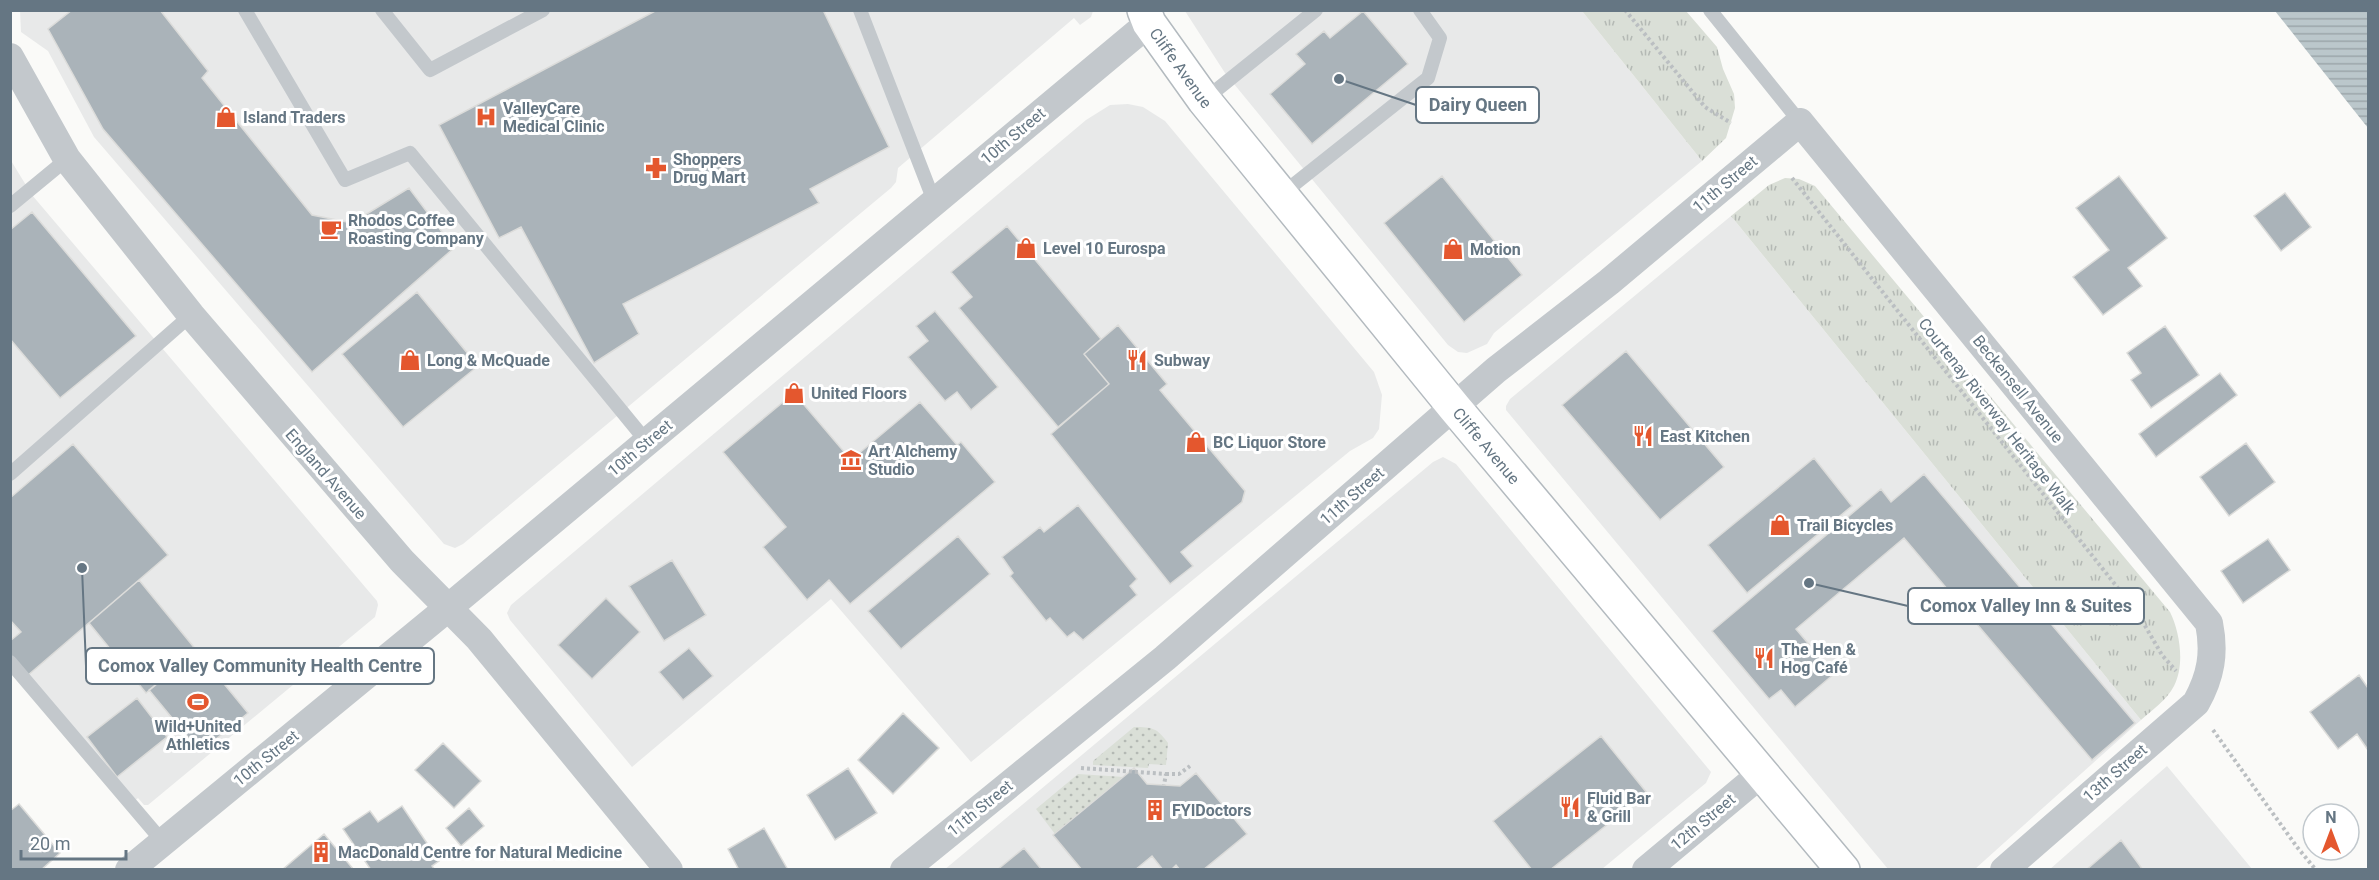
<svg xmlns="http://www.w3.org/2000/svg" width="2379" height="880" font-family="Roboto,sans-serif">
	<defs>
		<pattern id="park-tufts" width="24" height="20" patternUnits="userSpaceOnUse" patternTransform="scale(1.5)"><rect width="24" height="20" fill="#dadfd7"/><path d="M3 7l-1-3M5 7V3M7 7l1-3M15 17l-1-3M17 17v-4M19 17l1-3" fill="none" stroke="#b4b9b4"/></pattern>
		<pattern id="garden-dots" width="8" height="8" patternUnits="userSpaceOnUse" patternTransform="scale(1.5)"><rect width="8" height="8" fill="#dadfd7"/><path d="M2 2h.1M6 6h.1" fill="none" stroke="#b4b9b4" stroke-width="1.8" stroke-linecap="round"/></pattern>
		<pattern id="water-rules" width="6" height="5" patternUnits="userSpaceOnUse" patternTransform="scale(1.5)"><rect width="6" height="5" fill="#bbc7cb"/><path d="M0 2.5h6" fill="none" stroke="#9ca6aa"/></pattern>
	</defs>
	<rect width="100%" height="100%" fill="#fafaf8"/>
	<path fill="#e8e9e9" d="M20 10 1093 11 1091 17 1080 25 1074 18 898 168 896 182 891 188 463 544 455 548 444 544 94 137 48 51 21 32Z
		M1185 11H1582L1702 161 1494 333 1487 344 1467 353 1458 352 1448 345 1225 73Z
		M1128 104 1143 107 1165 121 1374 372 1382 395 1379 429 1373 438 1350 451 971 762 831 599 632 767 510 620 507 613 511 605 1086 120 1110 105Z
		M10 159 32 195 377 601 378 605 375 617 148 805H144L138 798 131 804 11 662Z
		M1731 216 2141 720 1975 869H1888L1506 410V406L1510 399Z
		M1443 457 1456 464 1711 772 1706 783 1602 869 944 870 1433 462Z
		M2167 766 2252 869 2049 870Z"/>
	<path fill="url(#park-tufts)" d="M1582 11H1686L1717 47 1723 69 1734 94 1735 108 1726 138 1702 161Z
		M1785 178 1799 179 1815 186 2170 612C2180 632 2185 665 2174 686 2167 700 2152 710 2141 720L1731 216 1769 185Z"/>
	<path fill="url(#garden-dots)" d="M1134 727C1153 727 1157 728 1168 743L1166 765 1149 764 1148 768 1093 765V761Z
		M1078 774 1124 777 1055 834 1036 809Z"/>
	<path fill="url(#water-rules)" d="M2275 11H2368V128Z"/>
	<path fill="#aab3b9" stroke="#dcdcda" stroke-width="1.5" d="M72 10H160L208 71 202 78 312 215 352 223 409 188 454 248 312 372 103 129 48 29Z
		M657 10H823L889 147 810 189 819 203 623 304 639 334 594 363 521 227 499 238 439 125Z
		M1363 11 1408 64 1312 144 1270 94 1305 64 1296 54 1324 31 1330 38Z
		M1442 176 1522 275 1464 322 1384 223Z
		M2119 176 2167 238 2128 268 2142 286 2103 315 2073 277 2109 250 2076 208Z
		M2285 193 2311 227 2281 251 2254 216Z
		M32 212 136 336 60 398 10 339V230Z
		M1007 226 1101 339 1084 354 1109 384 1058 427 959 308 972 297 951 272Z
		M417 292 478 366 403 427 342 354Z
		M935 311 998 387 971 410 957 392 945 401 908 357 928 341 916 326Z
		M1118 325 1167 384 1160 390 1245 491 1242 502 1181 552 1193 566 1170 584 1051 434 1109 384 1084 354Z
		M2165 326 2199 375 2151 408 2131 380 2141 373 2127 353Z
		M1626 351 1724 467 1660 520 1562 405Z
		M2220 373 2237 395 2156 457 2139 434Z
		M794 393 851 460 920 402 957 445 961 442 995 482 850 604 829 580 807 600 763 547 786 527 723 452Z
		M2246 443 2275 482 2229 516 2200 477Z
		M73 444 168 555 27 676 10 656V641L21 632 10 620V498Z
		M1814 458 1852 506 1747 593 1708 545Z
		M1924 474 2135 723 2092 760 1904 538 1796 629 1834 674 1795 707 1781 690 1769 699 1712 631 1881 489 1891 502Z
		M1078 505 1137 579 1130 586 1137 595 1083 640 1074 632 1067 637 1050 618 1046 621 1010 576 1013 573 1002 557 1040 527 1044 532Z
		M958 536 990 574 901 649 868 611Z
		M2268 539 2290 570 2243 603 2221 571Z
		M672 560 706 615 664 641 629 586Z
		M139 580 197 651 146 693 89 623Z
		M606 598 640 632 592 679 558 645Z
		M689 648 713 676 683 700 659 672Z
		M197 651 248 713 200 752 149 690Z
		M2359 675 2368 688V750L2357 734 2338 749 2310 712Z
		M137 698 167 737 117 777 87 737Z
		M903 713 939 748 893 794 858 760Z
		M1601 736 1647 793 1550 870H1532L1493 821Z
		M443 743 481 781 454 808 415 770Z
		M848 768 877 813 835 840 807 795Z
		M1134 768 1147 784 1180 786 1196 773 1247 834 1203 870H1180L1176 865 1171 870H1163L1152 856 1135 870H1082L1053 835Z
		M19 804 60 853 41 870H10V811Z
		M402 806 439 861 432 866 435 870H371L343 829 370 811 378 822Z
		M469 808 484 826 461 846 446 828Z
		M764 828 788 870H739L728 849Z
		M324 834 354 870H282Z
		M2121 840 2143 870H2086Z
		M1024 848 1042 870H997Z"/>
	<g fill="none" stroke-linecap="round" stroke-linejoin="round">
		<defs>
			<g id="secondary">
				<path id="s1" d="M1144 10 1149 23 1204 100 1454 407 1843 870"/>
			</g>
		</defs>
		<use href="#secondary" stroke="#b3babf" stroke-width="36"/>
		<path stroke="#bbbfc2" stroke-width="4" stroke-dasharray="3 3" stroke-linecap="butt" d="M1625 10 1705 107 1731 123
			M1792 178 2137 612 2162 655 2176 671
			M2213 730 2297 847 2316 870
			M1081 768 1166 774 1164 785
			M1166 774H1179L1190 766"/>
		<path stroke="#c3c8cc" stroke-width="14" d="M245 10 345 180 410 153 647 442
			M382 10 430 70 543 10
			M860 10 934 201
			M1710 10 1800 122
			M1204 100 1316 10
			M1282 194 1428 78 1440 38 1420 10
			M10 206 67 159
			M10 474 191 315
			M10 662 163 842"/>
		<path stroke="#c3c8cc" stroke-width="28" d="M10 57 67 159 191 315 402 561 479 639 669 870
			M129 870 448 608 1149 23
			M904 870 1165 658 1496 370 1609 282 1800 122 2209 623C2215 653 2211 676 2196 703L2004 870
			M1646 870 1761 774"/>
		<use href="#secondary" stroke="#fff" stroke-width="33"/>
	</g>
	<defs>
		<symbol id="shop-bare" viewBox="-9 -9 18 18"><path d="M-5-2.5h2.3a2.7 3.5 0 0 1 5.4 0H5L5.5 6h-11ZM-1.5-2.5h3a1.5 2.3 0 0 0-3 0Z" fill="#e4572e" stroke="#fff" stroke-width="2.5" paint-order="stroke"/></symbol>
		<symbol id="hospital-bare" viewBox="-9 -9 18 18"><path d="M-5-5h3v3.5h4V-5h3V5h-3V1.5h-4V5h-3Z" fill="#e4572e" stroke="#fff" stroke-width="2.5" paint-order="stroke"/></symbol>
		<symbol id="pharmacy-bare" viewBox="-9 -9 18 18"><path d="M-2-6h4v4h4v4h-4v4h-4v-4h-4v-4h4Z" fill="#e4572e" stroke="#fff" stroke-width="2.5" paint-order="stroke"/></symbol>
		<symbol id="cafe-bare" viewBox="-9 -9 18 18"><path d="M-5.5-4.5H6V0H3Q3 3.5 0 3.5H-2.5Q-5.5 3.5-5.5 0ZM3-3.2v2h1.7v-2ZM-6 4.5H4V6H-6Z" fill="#e4572e" stroke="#fff" stroke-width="2.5" paint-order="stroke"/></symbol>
		<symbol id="restaurant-bare" viewBox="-9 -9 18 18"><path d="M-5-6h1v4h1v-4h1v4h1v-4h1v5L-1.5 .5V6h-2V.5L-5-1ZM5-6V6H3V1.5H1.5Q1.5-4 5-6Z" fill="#e4572e" stroke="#fff" stroke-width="2.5" paint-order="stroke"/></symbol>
		<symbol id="museum-bare" viewBox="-9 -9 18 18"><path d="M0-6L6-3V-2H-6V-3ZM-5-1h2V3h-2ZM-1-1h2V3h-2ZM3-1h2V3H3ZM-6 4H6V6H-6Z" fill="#e4572e" stroke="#fff" stroke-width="2.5" paint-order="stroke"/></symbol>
		<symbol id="stadium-bare" viewBox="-9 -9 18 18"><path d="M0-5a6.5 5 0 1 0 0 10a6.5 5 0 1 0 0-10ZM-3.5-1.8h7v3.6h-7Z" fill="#e4572e" stroke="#fff" stroke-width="2.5" paint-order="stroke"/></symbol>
		<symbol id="building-bare" viewBox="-9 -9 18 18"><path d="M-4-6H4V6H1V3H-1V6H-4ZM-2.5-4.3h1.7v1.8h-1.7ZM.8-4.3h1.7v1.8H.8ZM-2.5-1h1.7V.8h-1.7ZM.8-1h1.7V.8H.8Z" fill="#e4572e" stroke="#fff" stroke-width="2.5" paint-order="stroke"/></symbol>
	</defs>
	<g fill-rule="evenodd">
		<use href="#shop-bare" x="211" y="102" width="30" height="30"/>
		<use href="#hospital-bare" x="471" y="102" width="30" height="30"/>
		<use href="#pharmacy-bare" x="641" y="153" width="30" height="30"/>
		<use href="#cafe-bare" x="316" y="214" width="30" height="30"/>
		<use href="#shop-bare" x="1011" y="233" width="30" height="30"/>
		<use href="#shop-bare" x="1438" y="234" width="30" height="30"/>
		<use href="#shop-bare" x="395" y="345" width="30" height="30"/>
		<use href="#restaurant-bare" x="1122" y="345" width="30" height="30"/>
		<use href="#shop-bare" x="779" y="378" width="30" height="30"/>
		<use href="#restaurant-bare" x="1628" y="421" width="30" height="30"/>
		<use href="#shop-bare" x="1181" y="427" width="30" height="30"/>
		<use href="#museum-bare" x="836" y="445" width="30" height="30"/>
		<use href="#shop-bare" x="1765" y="510" width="30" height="30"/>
		<use href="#restaurant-bare" x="1749" y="643" width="30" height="30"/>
		<use href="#stadium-bare" x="183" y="687" width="30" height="30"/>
		<use href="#restaurant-bare" x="1555" y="792" width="30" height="30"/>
		<use href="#building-bare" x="1140" y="795" width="30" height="30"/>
		<use href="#building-bare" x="306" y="837" width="30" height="30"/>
	</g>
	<g text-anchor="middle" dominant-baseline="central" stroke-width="6" stroke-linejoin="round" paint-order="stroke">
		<g font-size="16" fill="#657683" stroke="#fff">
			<text stroke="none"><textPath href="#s1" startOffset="69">Cliffe Avenue</textPath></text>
			<text transform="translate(1013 136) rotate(-40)">10th Street</text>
			<text transform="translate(1725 184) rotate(-40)">11th Street</text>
			<text transform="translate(2018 389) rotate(51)">Beckensell Avenue</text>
			<text transform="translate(1997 416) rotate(52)">Courtenay Riverway Heritage Walk</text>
			<text stroke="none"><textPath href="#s1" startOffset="555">Cliffe Avenue</textPath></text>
			<text transform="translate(640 448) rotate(-40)">10th Street</text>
			<text transform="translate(326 474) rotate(49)">England Avenue</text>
			<text transform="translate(1352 496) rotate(-41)">11th Street</text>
			<text transform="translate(266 758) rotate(-39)">10th Street</text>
			<text transform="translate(2115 773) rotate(-41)">13th Street</text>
			<text transform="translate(980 808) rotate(-39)">11th Street</text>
			<text transform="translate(1703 822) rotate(-40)">12th Street</text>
		</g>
		<g font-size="16" font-weight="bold" fill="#657683" stroke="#fff" text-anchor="start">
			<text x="503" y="108">ValleyCare<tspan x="503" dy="18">Medical Clinic</tspan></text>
			<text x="243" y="117">Island Traders</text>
			<text x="673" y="159">Shoppers<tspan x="673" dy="18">Drug Mart</tspan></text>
			<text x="348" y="220">Rhodos Coffee<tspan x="348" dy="18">Roasting Company</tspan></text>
			<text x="1043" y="248">Level 10 Eurospa</text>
			<text x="1470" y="249">Motion</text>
			<text x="427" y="360">Long &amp; McQuade</text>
			<text x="1154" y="360">Subway</text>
			<text x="811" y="393">United Floors</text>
			<text x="1660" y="436">East Kitchen</text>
			<text x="1213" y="442">BC Liquor Store</text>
			<text x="868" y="451">Art Alchemy<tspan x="868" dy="18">Studio</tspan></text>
			<text x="1797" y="525">Trail Bicycles</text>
			<text x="1781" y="649">The Hen &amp;<tspan x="1781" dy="18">Hog Café</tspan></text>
			<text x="198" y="726" text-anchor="middle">Wild+United<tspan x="198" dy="18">Athletics</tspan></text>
			<text x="1587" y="798">Fluid Bar<tspan x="1587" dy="18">&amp; Grill</tspan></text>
			<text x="1172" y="810">FYIDoctors</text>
			<text x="338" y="852">MacDonald Centre for Natural Medicine</text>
		</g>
	</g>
	<path fill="none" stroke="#657683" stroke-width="2" d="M1339 79L1416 105M1809 583L1908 606M82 568L86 666"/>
	<g fill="#657683" stroke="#fff" stroke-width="2">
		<circle cx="1339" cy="79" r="6"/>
		<circle cx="1809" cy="583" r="6"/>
		<circle cx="82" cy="568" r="6"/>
	</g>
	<g fill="#fff" stroke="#657683" stroke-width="2">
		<rect x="1416" y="87" width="123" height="36" rx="6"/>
		<rect x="1908" y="588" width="236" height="36" rx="6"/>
		<rect x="86" y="648" width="348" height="36" rx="6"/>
	</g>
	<g font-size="18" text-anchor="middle" font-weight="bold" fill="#657683">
		<text x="1478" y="111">Dairy Queen</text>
		<text x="2026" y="612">Comox Valley Inn &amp; Suites</text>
		<text x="260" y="672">Comox Valley Community Health Centre</text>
	</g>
	<rect width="2379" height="880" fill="none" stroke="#657683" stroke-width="24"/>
	<g transform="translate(2331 832)"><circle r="28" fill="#ffffff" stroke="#c1c8cd" stroke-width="1.5"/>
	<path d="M0-4.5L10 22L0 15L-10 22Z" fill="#e4572e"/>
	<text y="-9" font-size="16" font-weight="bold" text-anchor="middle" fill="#657683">N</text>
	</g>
	<path d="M21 850v9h105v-9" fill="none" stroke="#657683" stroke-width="3"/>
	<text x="30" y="850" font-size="18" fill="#657683" stroke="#ffffff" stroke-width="4.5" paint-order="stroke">20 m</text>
</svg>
